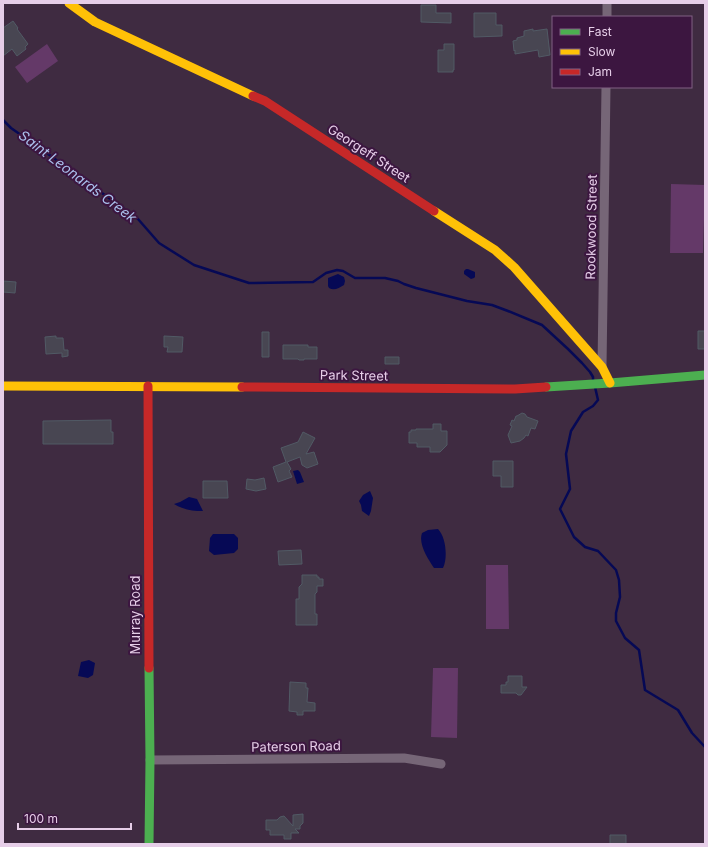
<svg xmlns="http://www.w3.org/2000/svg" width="708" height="847" font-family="Inter,sans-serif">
	<rect width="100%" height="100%" fill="#3f2b41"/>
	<path fill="#643968" d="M47 44 58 61 27 83 15 67Z
		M671 184 705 185 703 253H670Z
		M486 565H508L509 629H486Z
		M433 668H458L457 738 431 737Z"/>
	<path fill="#060955" d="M466 269H468L475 272V277L474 278 471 279 464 274V271Z
		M338 274 344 277 345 281 344 285C339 288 334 291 329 288L328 286V278Z
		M298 470 300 472 304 482 297 484 293 471Z
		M370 491 373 498 371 511 369 516 362 511 361 505 359 501 363 495Z
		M189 497 197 499 203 511C192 511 184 510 174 504L180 502Z
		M438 529C446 537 448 558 443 568H434C428 559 418 544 422 533L428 530Z
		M213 534H234L238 538V549L234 553 214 555 209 551 210 538Z
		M89 660 95 663 93 675 88 678 78 676 81 662Z"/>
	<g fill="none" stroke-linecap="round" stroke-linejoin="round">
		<path stroke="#060955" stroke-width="2.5" d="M3 120 11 128 48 154 138 219 159 243 194 265 249 283 313 282 326 273 337 270 343 271 355 278H385L398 281 404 284 416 288 467 301 492 305 508 311 542 325 568 349 582 363 590 372 593 377V381
			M595 387 598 400 593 406 583 412 571 431 566 454 570 489 560 509 574 537 585 547 598 551 616 570 619 580 620 597 616 613V621L625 638 639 650 645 690 678 710 692 733 705 747"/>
	</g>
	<path fill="#484652" stroke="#515a65" d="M421 5H436V13H451V23L421 22Z
		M474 13H496V25H502V36L474 37Z
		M13 21 18 28 17 29 28 44 25 47 26 49 17 56 12 49 3 56V28Z
		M533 29V31L547 29 550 55 539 57 538 50 515 54V50L514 51 513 41 517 40V38L524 36V31Z
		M444 44H454V70H453V72H438V50H444Z
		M3 281 16 282 15 293 3 292Z
		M698 331H705V349H698Z
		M262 332H269V357H262Z
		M56 336V338H63L64 350H68V356L62 357V353L46 354 45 337Z
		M164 336 183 337 182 352H167L168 347H164Z
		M283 345H308V347H317V359H304V360H299L298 359H283Z
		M385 357H399V364H385Z
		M522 413 525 414 527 417 538 421 535 429 531 428 528 436 526 435 524 438 520 441 511 443 508 435 512 426 510 425 512 420 514 421 516 416H517Z
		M111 420V432H113V444H43V421Z
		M433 424H441V431H447V445L440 452H430V447H417V443H409V432H411V430H416V429H433Z
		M303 432 315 438 306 454 314 452 318 464 307 468 302 465 300 457 287 462 291 469 289 471 292 477 278 482 273 467 286 462 281 448 298 442Z
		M493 461H513V487H501V476H493Z
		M264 478 266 489 256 491 246 489 247 479 255 480Z
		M203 481H227L228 498H203Z
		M301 550 302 564 279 565 278 551Z
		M302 575H317V577H319V579H323V586H317V592L315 594V614H317V625H296V599H299V587L302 584Z
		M508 676H522V687H527L521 695H518L516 693H501V685H506V682H508Z
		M290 682 306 683V688H308L307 702 315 703V711H303V715H297V712L289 711Z
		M303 814V823L300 826V829H295L299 833H291V839H284V835H270V830H266V820H277L280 817 284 816 293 826V815Z
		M610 835H626V844H610Z"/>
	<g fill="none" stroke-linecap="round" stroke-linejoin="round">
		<path stroke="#766677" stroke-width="9" d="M607 17V3
			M602 367 606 87
			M150 760 404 758 441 764"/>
		<path stroke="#4caf50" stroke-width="9" d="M546 387 610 383 705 375
			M149 668 150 760 149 844"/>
		<path stroke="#ffc107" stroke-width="9" d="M69 3 95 22 253 96
			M434 211 495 250 514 267 602 367 610 383
			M3 386 242 387"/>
		<path stroke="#c62828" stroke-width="9" d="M253 96 265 101 434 211
			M148 386 149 668
			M242 387 515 389 546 387"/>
	</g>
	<g text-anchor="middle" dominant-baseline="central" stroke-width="4" stroke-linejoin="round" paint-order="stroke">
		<g font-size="13" fill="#e6cee8" stroke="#3c1640">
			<text transform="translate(369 153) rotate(33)">Georgeff Street</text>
			<text transform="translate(591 227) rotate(-89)">Rookwood Street</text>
			<text transform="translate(354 375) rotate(1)">Park Street</text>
			<text transform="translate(135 615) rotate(-90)">Murray Road</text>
			<text transform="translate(296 746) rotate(-1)">Paterson Road</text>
		</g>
		<g font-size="14" font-style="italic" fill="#aac0ec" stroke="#3c1640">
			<text transform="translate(78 176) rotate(37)">Saint Leonards Creek</text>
		</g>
	</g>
	<rect width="708" height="847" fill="none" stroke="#e6cee8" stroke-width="8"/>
	<rect x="552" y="16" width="140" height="72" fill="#3c1640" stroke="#806083"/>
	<rect x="560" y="29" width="20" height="6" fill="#4caf50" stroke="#806083"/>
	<text x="588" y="36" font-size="12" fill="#e6cee8">Fast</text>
	<rect x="560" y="49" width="20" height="6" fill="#ffc107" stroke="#806083"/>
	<text x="588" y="56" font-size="12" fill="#e6cee8">Slow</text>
	<rect x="560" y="69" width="20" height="6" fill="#c62828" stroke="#806083"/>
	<text x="588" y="76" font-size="12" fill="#e6cee8">Jam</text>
	<path d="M18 823v6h113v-6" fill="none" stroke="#e6cee8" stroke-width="2"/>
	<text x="24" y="823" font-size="12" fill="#e6cee8" stroke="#3c1640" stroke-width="3" paint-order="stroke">100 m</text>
</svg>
